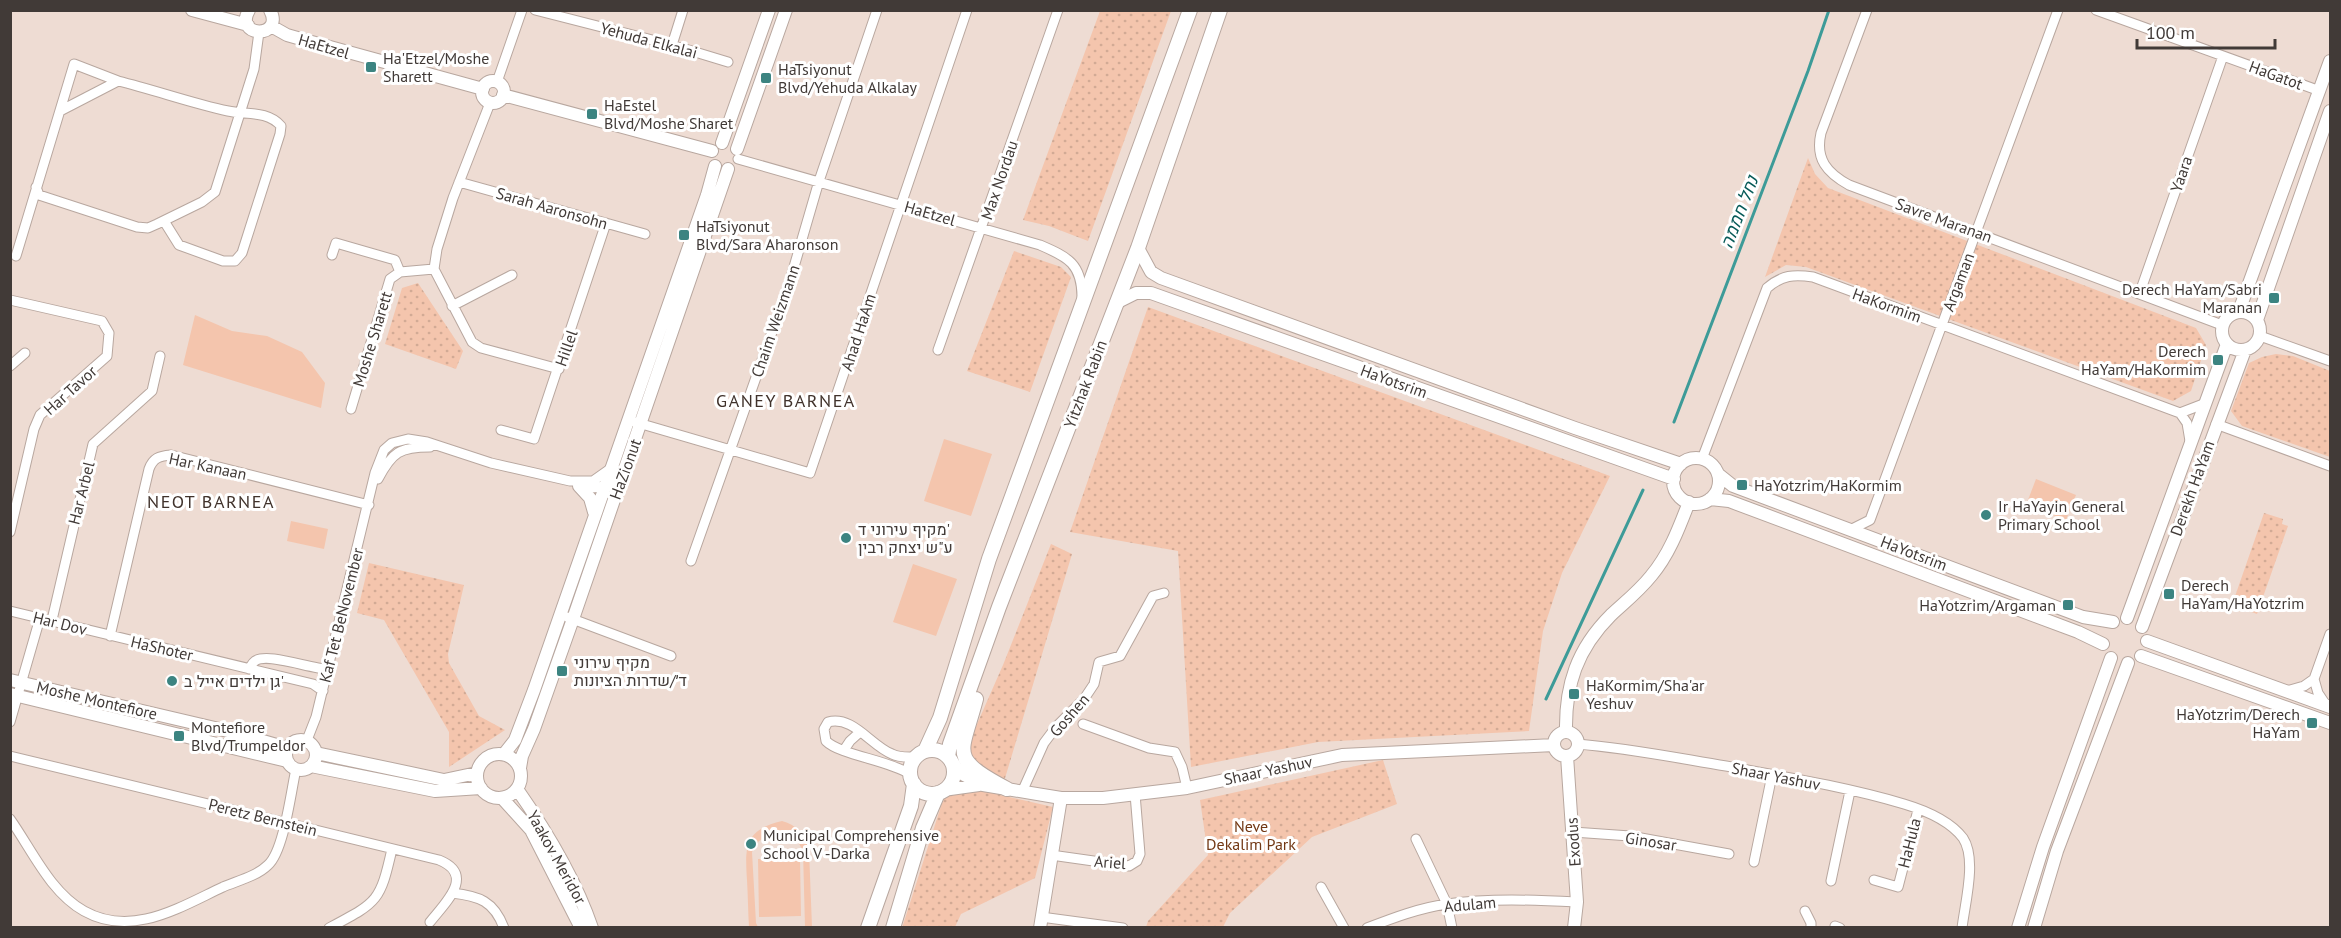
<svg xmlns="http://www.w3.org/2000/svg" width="2341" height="938" font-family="'PT Sans',Heebo,sans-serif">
	<defs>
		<pattern id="grass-dots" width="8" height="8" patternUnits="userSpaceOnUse" patternTransform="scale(1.5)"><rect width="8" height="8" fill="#f4c5ad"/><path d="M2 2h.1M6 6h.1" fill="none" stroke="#d2aa95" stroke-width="1.8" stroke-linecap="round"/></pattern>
	</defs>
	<rect width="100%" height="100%" fill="#eedcd3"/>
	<path fill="url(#grass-dots)" d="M1100 11H1171L1088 241 1049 226 1023 220Z
		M1808 158 1815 174 1828 188 2196 328 2206 345 2191 391 2173 401 1806 267 1786 265 1765 277Z
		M1014 251 1061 267 1071 277 1030 392 967 371Z
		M418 283 463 351 456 369 385 344 402 288Z
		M1148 307 1610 476 1562 573 1543 631 1529 731 1318 742 1191 767 1178 551 1070 532Z
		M2276 354 2293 356 2330 371V457L2242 426 2231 411 2249 363 2262 357Z
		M2264 513 2283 519 2282 524 2288 526 2257 614 2232 605Z
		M1051 544 1072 554 1000 795 1053 807 1035 878 961 914 955 927 902 928 941 806 1003 665Z
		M369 563 464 585 448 654 449 663 479 716 505 730 449 767V732L384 620 357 613Z
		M1383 760 1397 804 1312 837 1230 913 1223 927H1146L1148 921 1208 855 1200 800Z"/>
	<path fill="#f4c5ad" d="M195 315 232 331 267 336 302 352 325 383 321 408 183 365Z
		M944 439 992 454 971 516 924 501Z
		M2036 479 2076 495 2066 520 2026 505Z
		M291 521 328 529 324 549 287 541Z
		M913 564 957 579 936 636 893 622Z
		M782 821C797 825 805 835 809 850L812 927H805L803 851C798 840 791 832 778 831L759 841 752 852 756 923 758 927H749C748 912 748 896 747 880 745 847 744 830 782 821Z
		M800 858 801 916 759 917 758 859Z"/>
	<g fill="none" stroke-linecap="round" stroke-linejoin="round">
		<path stroke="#3d9b98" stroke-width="3" d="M1674 422 1808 71 1829 10
			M1546 699 1643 490"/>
		<defs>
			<path id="minor" d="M535 10 672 45 728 62
				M1867 10 1821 133C1815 159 1827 173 1849 185L2222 325
				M2096 10 2320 91
				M672 45 683 10
				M118 81C155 90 191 103 228 111 245 115 267 110 281 126L280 134 242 253 235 261H223L179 245 164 221
				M497 82 522 10
				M490 103 453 198 437 249 434 269 472 342 481 348 559 369
				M738 159 1040 245C1068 257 1082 264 1082 297
				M459 182 645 234
				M36 187 39 195 137 227 148 228 157 224 202 202 215 192 254 69 259 32
				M332 255 336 243 395 260 400 272
				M16 256 74 64 118 81 60 111
				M2140 292 2223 56
				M10 300 102 321 109 333 107 356 40 415 34 429 10 532
				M452 306 512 275
				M2260 336 2330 361
				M938 350 1058 10
				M10 366 25 353
				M351 409 390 279 400 272 434 269
				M2180 413 2206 403
				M628 420 810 473 967 10
				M2216 424 2330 466
				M501 430 534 439 606 223
				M1702 459 1767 288C1782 275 1794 274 1813 277L2180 413 2187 423 2190 441
				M378 479C392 452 400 447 430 447
				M580 486C598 492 610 484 623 471
				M1850 530 1870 520 2058 10
				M691 561 789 284 819 181 877 10
				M10 611 313 684 323 691
				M567 617 671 656
				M52 620 93 444 152 391 160 356
				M110 636 149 469C153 458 159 456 171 455L369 505
				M249 669C251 666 252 663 255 661 267 652 311 669 328 669
				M2314 679 2318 693 2326 705
				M2287 691 2304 686 2314 679 2330 634
				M10 722 40 618
				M1083 724 1149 748 1175 752 1182 767 1187 788
				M307 740 316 717 375 473 384 450 392 443 408 439 427 442 491 463 570 481H593L610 469
				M1577 744C1628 748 1677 758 1726 766 1786 777 1847 787 1904 804 1924 810 1950 821 1963 838 1977 859 1965 903 1962 928
				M844 750 850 741 860 732
				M10 756 439 860C476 875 445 903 430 922
				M910 774C888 760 840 755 826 741L824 729 828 722C853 715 871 746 892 754 899 758 908 757 916 757
				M1022 792 1044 743 1056 727 1084 699 1094 684 1099 662 1120 656 1153 596 1164 593
				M10 819C32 850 50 892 84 911 132 938 180 907 223 887 237 881 257 876 268 865 284 851 291 791 296 769
				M1573 832 1630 836 1729 854
				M1416 839 1447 904 1452 928
				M1051 855 1129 866 1137 861 1140 854 1135 794
				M1754 862 1772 775
				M1874 880 1898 887 1918 810
				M1831 881 1850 791
				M1321 887 1344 928
				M452 893C479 896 494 901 504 928
				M1805 911 1811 923V928
				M1041 917 1123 928
				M1835 926 1840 928
				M329 928C378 902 380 902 392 849
				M1367 928C1393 918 1419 908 1447 904 1489 898 1534 900 1577 902"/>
			<path id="tertiary" d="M192 10 248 25
				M249 10C233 38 285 39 270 10
				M271 26 287 35 308 41 483 89
				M482 92a11 11 0 1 1 22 0a11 11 0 1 1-22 0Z
				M503 95 712 151
				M722 143 769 10
				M737 149 786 10
				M1138 248 1151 272 1161 278 1575 428 1681 464
				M1116 303 1136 293H1151L1674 479
				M2239 311 2330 61
				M2222 331a19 19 0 1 1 38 0a19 19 0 1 1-38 0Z
				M2257 320 2330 111
				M1673 481a23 23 0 1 1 46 0a23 23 0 1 1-46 0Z
				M1718 474 1733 486 2083 617 2113 622
				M579 486 590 498 594 512
				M1710 499 1729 501 2078 632 2103 644
				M2127 618 2227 344
				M2142 627 2245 350
				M2147 641 2330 707
				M2141 656 2330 723
				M10 680 232 732 287 748
				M10 694 287 761
				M1566 732C1565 685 1577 649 1611 615 1625 602 1639 591 1651 576 1669 555 1679 528 1689 502
				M1554 744a12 12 0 1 1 24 0a12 12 0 1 1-24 0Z
				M286 755a15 15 0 1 1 30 0a15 15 0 1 1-30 0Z
				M316 753 444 780 477 773
				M504 754 515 740 534 690 707 195 715 166
				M477 776a22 22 0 1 1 44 0a22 22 0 1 1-44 0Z
				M1567 756 1577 902 1574 928
				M953 764 964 775 983 785 1061 798H1103L1187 788 1342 755 1554 745
				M311 766 435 791 481 788
				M520 768 522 756 534 729 573 619 728 169
				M517 789C547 832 575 878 592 928
				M943 790 979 785
				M502 798 531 830 581 928
				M1040 928 1061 798
				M2018 928 2043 847 2111 658
				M2034 928 2057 851 2128 663"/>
			<path id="secondary" d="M976 699C961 756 948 757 1007 789
				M910 772a22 22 0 1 1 44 0a22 22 0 1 1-44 0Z
				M925 751 940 718 989 559 1014 491 1190 10
				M948 757 950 744 999 607 1138 248 1220 10
				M868 928 911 806 914 784
				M893 928 923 828 938 793"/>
		</defs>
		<use href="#minor" stroke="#b8a79f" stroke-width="11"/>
		<use href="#tertiary" stroke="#b8a79f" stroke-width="14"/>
		<use href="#secondary" stroke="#b8a79f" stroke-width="16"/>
		<use href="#minor" stroke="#fff" stroke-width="9"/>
		<use href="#tertiary" stroke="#fff" stroke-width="12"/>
		<use href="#secondary" stroke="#fff" stroke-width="14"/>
	</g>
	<g fill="#3c8481" stroke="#fff" stroke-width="2">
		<rect x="365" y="61" width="12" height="12" rx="3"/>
		<rect x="760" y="72" width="12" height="12" rx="3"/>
		<rect x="586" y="108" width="12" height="12" rx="3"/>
		<rect x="678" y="229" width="12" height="12" rx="3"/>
		<rect x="2268" y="292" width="12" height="12" rx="3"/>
		<rect x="2212" y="354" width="12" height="12" rx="3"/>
		<rect x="1736" y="479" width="12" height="12" rx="3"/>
		<circle cx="1986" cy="515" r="6"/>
		<circle cx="846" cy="538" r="6"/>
		<rect x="2163" y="588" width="12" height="12" rx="3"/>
		<rect x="2062" y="599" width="12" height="12" rx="3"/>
		<rect x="556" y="665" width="12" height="12" rx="3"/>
		<circle cx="172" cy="681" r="6"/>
		<rect x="1568" y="688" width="12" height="12" rx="3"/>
		<rect x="2306" y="717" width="12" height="12" rx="3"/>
		<rect x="173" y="730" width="12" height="12" rx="3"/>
		<circle cx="751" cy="844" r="6"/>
	</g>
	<g text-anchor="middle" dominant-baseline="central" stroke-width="6" stroke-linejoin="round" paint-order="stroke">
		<g font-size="16" fill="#413a37" stroke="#fff">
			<text transform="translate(649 40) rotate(15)">Yehuda Elkalai</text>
			<text transform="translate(324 46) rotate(16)">HaEtzel</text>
			<text transform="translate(2276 75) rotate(20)">HaGatot</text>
			<text transform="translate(2181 174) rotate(-71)">Yaara</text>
			<text transform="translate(999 180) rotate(-71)">Max Nordau</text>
			<text transform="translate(552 208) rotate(16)">Sarah Aaronsohn</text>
			<text transform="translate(930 213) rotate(16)">HaEtzel</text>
			<text transform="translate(1944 220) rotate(20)">Savre Maranan</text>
			<text transform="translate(1958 282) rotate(-69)">Argaman</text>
			<text transform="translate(1887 305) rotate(20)">HaKormim</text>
			<text transform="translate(775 321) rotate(-71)">Chaim Weizmann</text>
			<text transform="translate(858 332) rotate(-72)">Ahad HaAm</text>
			<text transform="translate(372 339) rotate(-73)">Moshe Sharett</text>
			<text transform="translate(566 348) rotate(-71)">Hillel</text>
			<text transform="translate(1394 381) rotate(20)">HaYotsrim</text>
			<text transform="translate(1085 384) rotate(-69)">Yitzhak Rabin</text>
			<text transform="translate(70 390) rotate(-42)">Har Tavor</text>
			<text transform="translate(208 466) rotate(12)">Har Kanaan</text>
			<text transform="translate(625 469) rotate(-70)">HaZionut</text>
			<text transform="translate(2192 488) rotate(-70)">Derekh HaYam</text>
			<text transform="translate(81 493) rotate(-76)">Har Arbel</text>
			<text transform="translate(1914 553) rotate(21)">HaYotsrim</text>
			<text transform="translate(341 615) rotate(-76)">Kaf Tet BeNovember</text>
			<text transform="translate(60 623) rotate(14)">Har Dov</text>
			<text transform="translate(162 648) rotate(13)">HaShoter</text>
			<text transform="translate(97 700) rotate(13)">Moshe Montefiore</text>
			<text transform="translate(1069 715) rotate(-49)">Goshen</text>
			<text transform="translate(1268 770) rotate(-12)">Shaar Yashuv</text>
			<text transform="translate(1776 776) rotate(11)">Shaar Yashuv</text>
			<text transform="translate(263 817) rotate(14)">Peretz Bernstein</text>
			<text transform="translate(1651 841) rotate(9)">Ginosar</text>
			<text transform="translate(1573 842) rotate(-94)">Exodus</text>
			<text transform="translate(1909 843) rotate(-76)">HaHula</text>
			<text transform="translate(557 857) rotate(61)">Yaakov Meridor</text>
			<text transform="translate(1110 862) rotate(4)">Ariel</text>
			<text transform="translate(1470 904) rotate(-5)">Adulam</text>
		</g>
		<g font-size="16" fill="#413a37" stroke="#fff" text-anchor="start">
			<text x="383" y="58">Ha'Etzel/Moshe<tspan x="383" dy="18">Sharett</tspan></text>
			<text x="778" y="69">HaTsiyonut<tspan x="778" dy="18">Blvd/Yehuda Alkalay</tspan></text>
			<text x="604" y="105">HaEstel<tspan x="604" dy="18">Blvd/Moshe Sharet</tspan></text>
			<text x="696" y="226">HaTsiyonut<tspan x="696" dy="18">Blvd/Sara Aharonson</tspan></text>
			<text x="2262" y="289" text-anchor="end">Derech HaYam/Sabri<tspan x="2262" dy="18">Maranan</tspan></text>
			<text x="2206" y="351" text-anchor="end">Derech<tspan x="2206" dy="18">HaYam/HaKormim</tspan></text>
			<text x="1754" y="485">HaYotzrim/HaKormim</text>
			<text x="1998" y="506">Ir HaYayin General<tspan x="1998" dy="18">Primary School</tspan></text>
			<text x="858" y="529">מקיף עירוני ד'<tspan x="858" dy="18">ע"ש יצחק רבין</tspan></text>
			<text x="2181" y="585">Derech<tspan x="2181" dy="18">HaYam/HaYotzrim</tspan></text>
			<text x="2056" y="605" text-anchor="end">HaYotzrim/Argaman</text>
			<text x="574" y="662">מקיף עירוני<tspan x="574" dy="18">ד׳/שדרות הציונות</tspan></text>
			<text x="184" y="681">גן ילדים אייל ב'</text>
			<text x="1586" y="685">HaKormim/Sha'ar<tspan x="1586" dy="18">Yeshuv</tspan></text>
			<text x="2300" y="714" text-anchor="end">HaYotzrim/Derech<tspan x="2300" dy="18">HaYam</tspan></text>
			<text x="191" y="727">Montefiore<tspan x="191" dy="18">Blvd/Trumpeldor</tspan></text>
			<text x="763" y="835">Municipal Comprehensive<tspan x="763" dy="18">School V -Darka</tspan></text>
		</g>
		<g font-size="16" fill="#723814" stroke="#fff">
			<text x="1251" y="826">Neve<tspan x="1251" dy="18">Dekalim Park</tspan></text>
		</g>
		<g font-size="18" font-style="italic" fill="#075a58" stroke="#fff">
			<text transform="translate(1739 212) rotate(-69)">נחל חממה</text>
		</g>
		<g font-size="18" letter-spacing="1.5" fill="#40322b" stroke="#fff">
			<text x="786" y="400">GANEY BARNEA</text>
			<text x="211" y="501">NEOT BARNEA</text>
		</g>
	</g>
	<rect width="2341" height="938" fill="none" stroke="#413a37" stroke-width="24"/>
	<path d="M2137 39v9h138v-9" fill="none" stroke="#413a37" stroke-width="3"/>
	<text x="2146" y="39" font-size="18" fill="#413a37" stroke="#ffffff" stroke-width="4.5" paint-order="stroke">100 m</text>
</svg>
